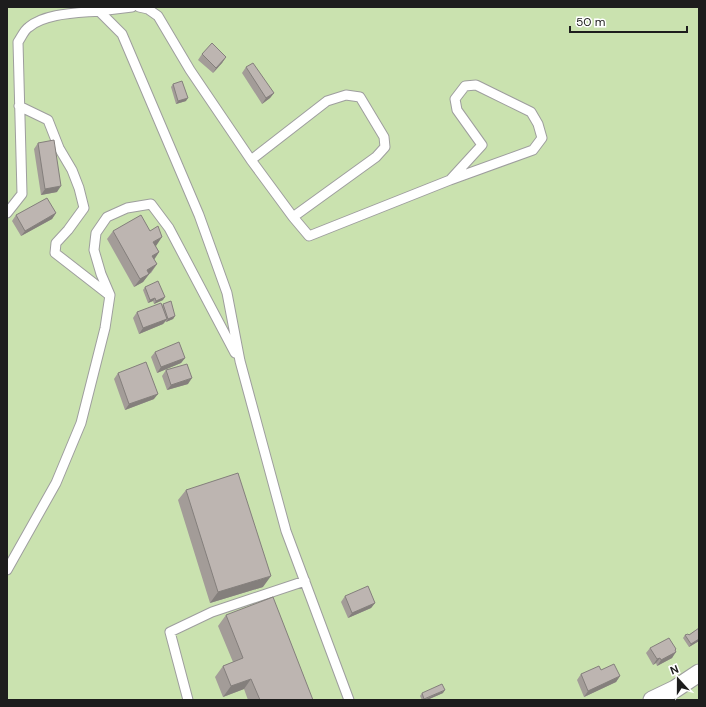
<svg xmlns="http://www.w3.org/2000/svg" width="706" height="707" font-family="'DM Sans',sans-serif">
	<rect width="100%" height="100%" fill="#ede9e3"/>
	<path fill="#cae2af" d="M7 7H699V700H7Z"/>
	<g fill="none" stroke-linecap="round" stroke-linejoin="round">
		<defs>
			<path id="service" d="M139 7 148 9 158 16 190 70 251 160 293 217 309 236 450 180 533 150 542 138 538 124 531 112 476 85 465 86 455 99 457 110 482 145 450 180
				M99 11 132 7
				M19 106 48 120 59 148 72 170 79 188 84 208 68 230 56 243 55 253 109 295
				M251 160 327 101 346 95 360 97 384 137 385 147 376 157 293 217
				M7 213 22 194 18 42C21 38 24 30 29 27 45 13 78 13 99 11L122 34 199 215 227 293 240 361 286 531 349 700
				M7 570 56 483 81 423 105 328 110 295 101 274 94 250 96 233 107 217 127 208 151 204 169 228 235 353
				M188 700 170 632 212 612 305 581"/>
			<path id="minor" d="M652 700 675 689 699 673"/>
		</defs>
		<use href="#service" stroke="#9e9e9e" stroke-width="11"/>
		<use href="#minor" stroke="#9e9e9e" stroke-width="19"/>
		<use href="#service" stroke="#fff" stroke-width="9"/>
		<use href="#minor" stroke="#fff" stroke-width="17"/>
	</g>
	<path fill="#a39c98" d="M202 54 226 57 222 63 213 73 198 60Z
		M246 67 274 93 270 98 262 104 242 73Z
		M173 84 186 101 176 104 171 87Z
		M38 143 57 192 41 195 34 149Z
		M56 213 52 219 21 236 12 221 16 215Z
		M113 231 156 246 159 252 154 260 157 264 151 273 149 274 143 282 134 287 107 239Z
		M145 287 163 300 154 304 153 301 148 303 143 290Z
		M163 304 175 316 173 319 166 322V321L163 324 139 334 133 318 137 312 162 306Z
		M155 352 185 358 181 363 157 373 151 357Z
		M166 370 188 384 167 390 162 376Z
		M118 373 154 399 125 410 114 379Z
		M186 490 263 587 210 603 178 500Z
		M345 596 375 603 371 608 348 618 341 602Z
		M226 615 313 700H248L244 689 223 697 215 677 223 666 233 662 218 626Z
		M699 628V641L689 647 683 638 685 635H689Z
		M650 648 676 649 672 658 657 666 656 663 653 665 646 653Z
		M601 670 620 676 616 682 584 697 577 680 581 674Z
		M422 693H443L427 700H422L420 696Z"/>
	<path fill="#847f7c" d="M226 57 222 63 213 73 216 68Z
		M274 93 270 98 262 104 266 98Z
		M188 98 186 101 176 104 178 101Z
		M61 186 57 192 41 195 45 189Z
		M56 213 52 219 21 236 25 231Z
		M162 237 156 246 148 250 153 242Z
		M159 252 153 261 152 256Z
		M157 264 143 282 134 287 147 270Z
		M165 297 163 300 154 304 156 301Z
		M155 298 153 301 148 303 150 300Z
		M175 316 173 319 166 322 168 319Z
		M167 319 163 324 139 334 143 328Z
		M185 358 181 363 157 373 161 367Z
		M192 378 188 384 167 390 171 385Z
		M158 394 154 399 125 410 129 404Z
		M271 576 263 587 210 603 218 592Z
		M375 603 371 608 348 618 352 613Z
		M699 639V641L689 647 691 644Z
		M676 649 672 654 676 652 672 658 657 666 661 660Z
		M660 658 656 663 653 665 657 659Z
		M620 676 616 682 584 697 588 691Z
		M251 679 244 689 223 697 231 686Z
		M445 690 443 693 427 700H424Z"/>
	<path fill="#bdb5b1" stroke="#847f7c" d="M212 43 226 57 216 68 202 54Z
		M253 63 274 93 266 98 246 67Z
		M182 81 188 98 178 101 173 84Z
		M54 140 61 186 45 189 38 143Z
		M47 198 56 213 25 231 16 215Z
		M141 215 150 231 158 226 162 237 153 242 159 252 152 256 157 264 147 270 149 274 140 279 113 231Z
		M158 281 165 297 156 301 155 298 150 300 145 287Z
		M171 301 175 316 168 319 163 304Z
		M161 303 167 319 143 328 137 312Z
		M179 342 185 358 161 367 155 352Z
		M146 362 158 394 129 404 118 373Z
		M187 364 192 378 171 385 166 370Z
		M238 473 271 576 218 592 186 490Z
		M368 586 375 603 352 613 345 596Z
		M273 597 313 700H260L251 679 231 686 223 666 243 658 226 615Z
		M699 628V639L691 644 685 635 688 634 689 635Z
		M669 638 676 649 675 650 676 652 661 660 660 658 657 659 650 648Z
		M614 664 620 676 588 691 581 674 599 666 601 670Z
		M442 684 445 690 424 699 422 693Z"/>
	<rect width="706" height="707" fill="none" stroke="#1d1d1d" stroke-width="16"/>
	<g transform="translate(678 679) rotate(339)" stroke="#ffffff" stroke-width="3" paint-order="stroke">
	<path d="M0-3L7 15L0 10L-7 15Z" fill="#1d1d1d"/>
	<text y="-6" font-size="11" font-weight="bold" text-anchor="middle" fill="#1d1d1d">N</text>
	</g>
	<path d="M570 26v6h117v-6" fill="none" stroke="#1d1d1d" stroke-width="2"/>
	<text x="576" y="26" font-size="12" fill="#1d1d1d" stroke="#ffffff" stroke-width="3" paint-order="stroke">50 m</text>
</svg>
